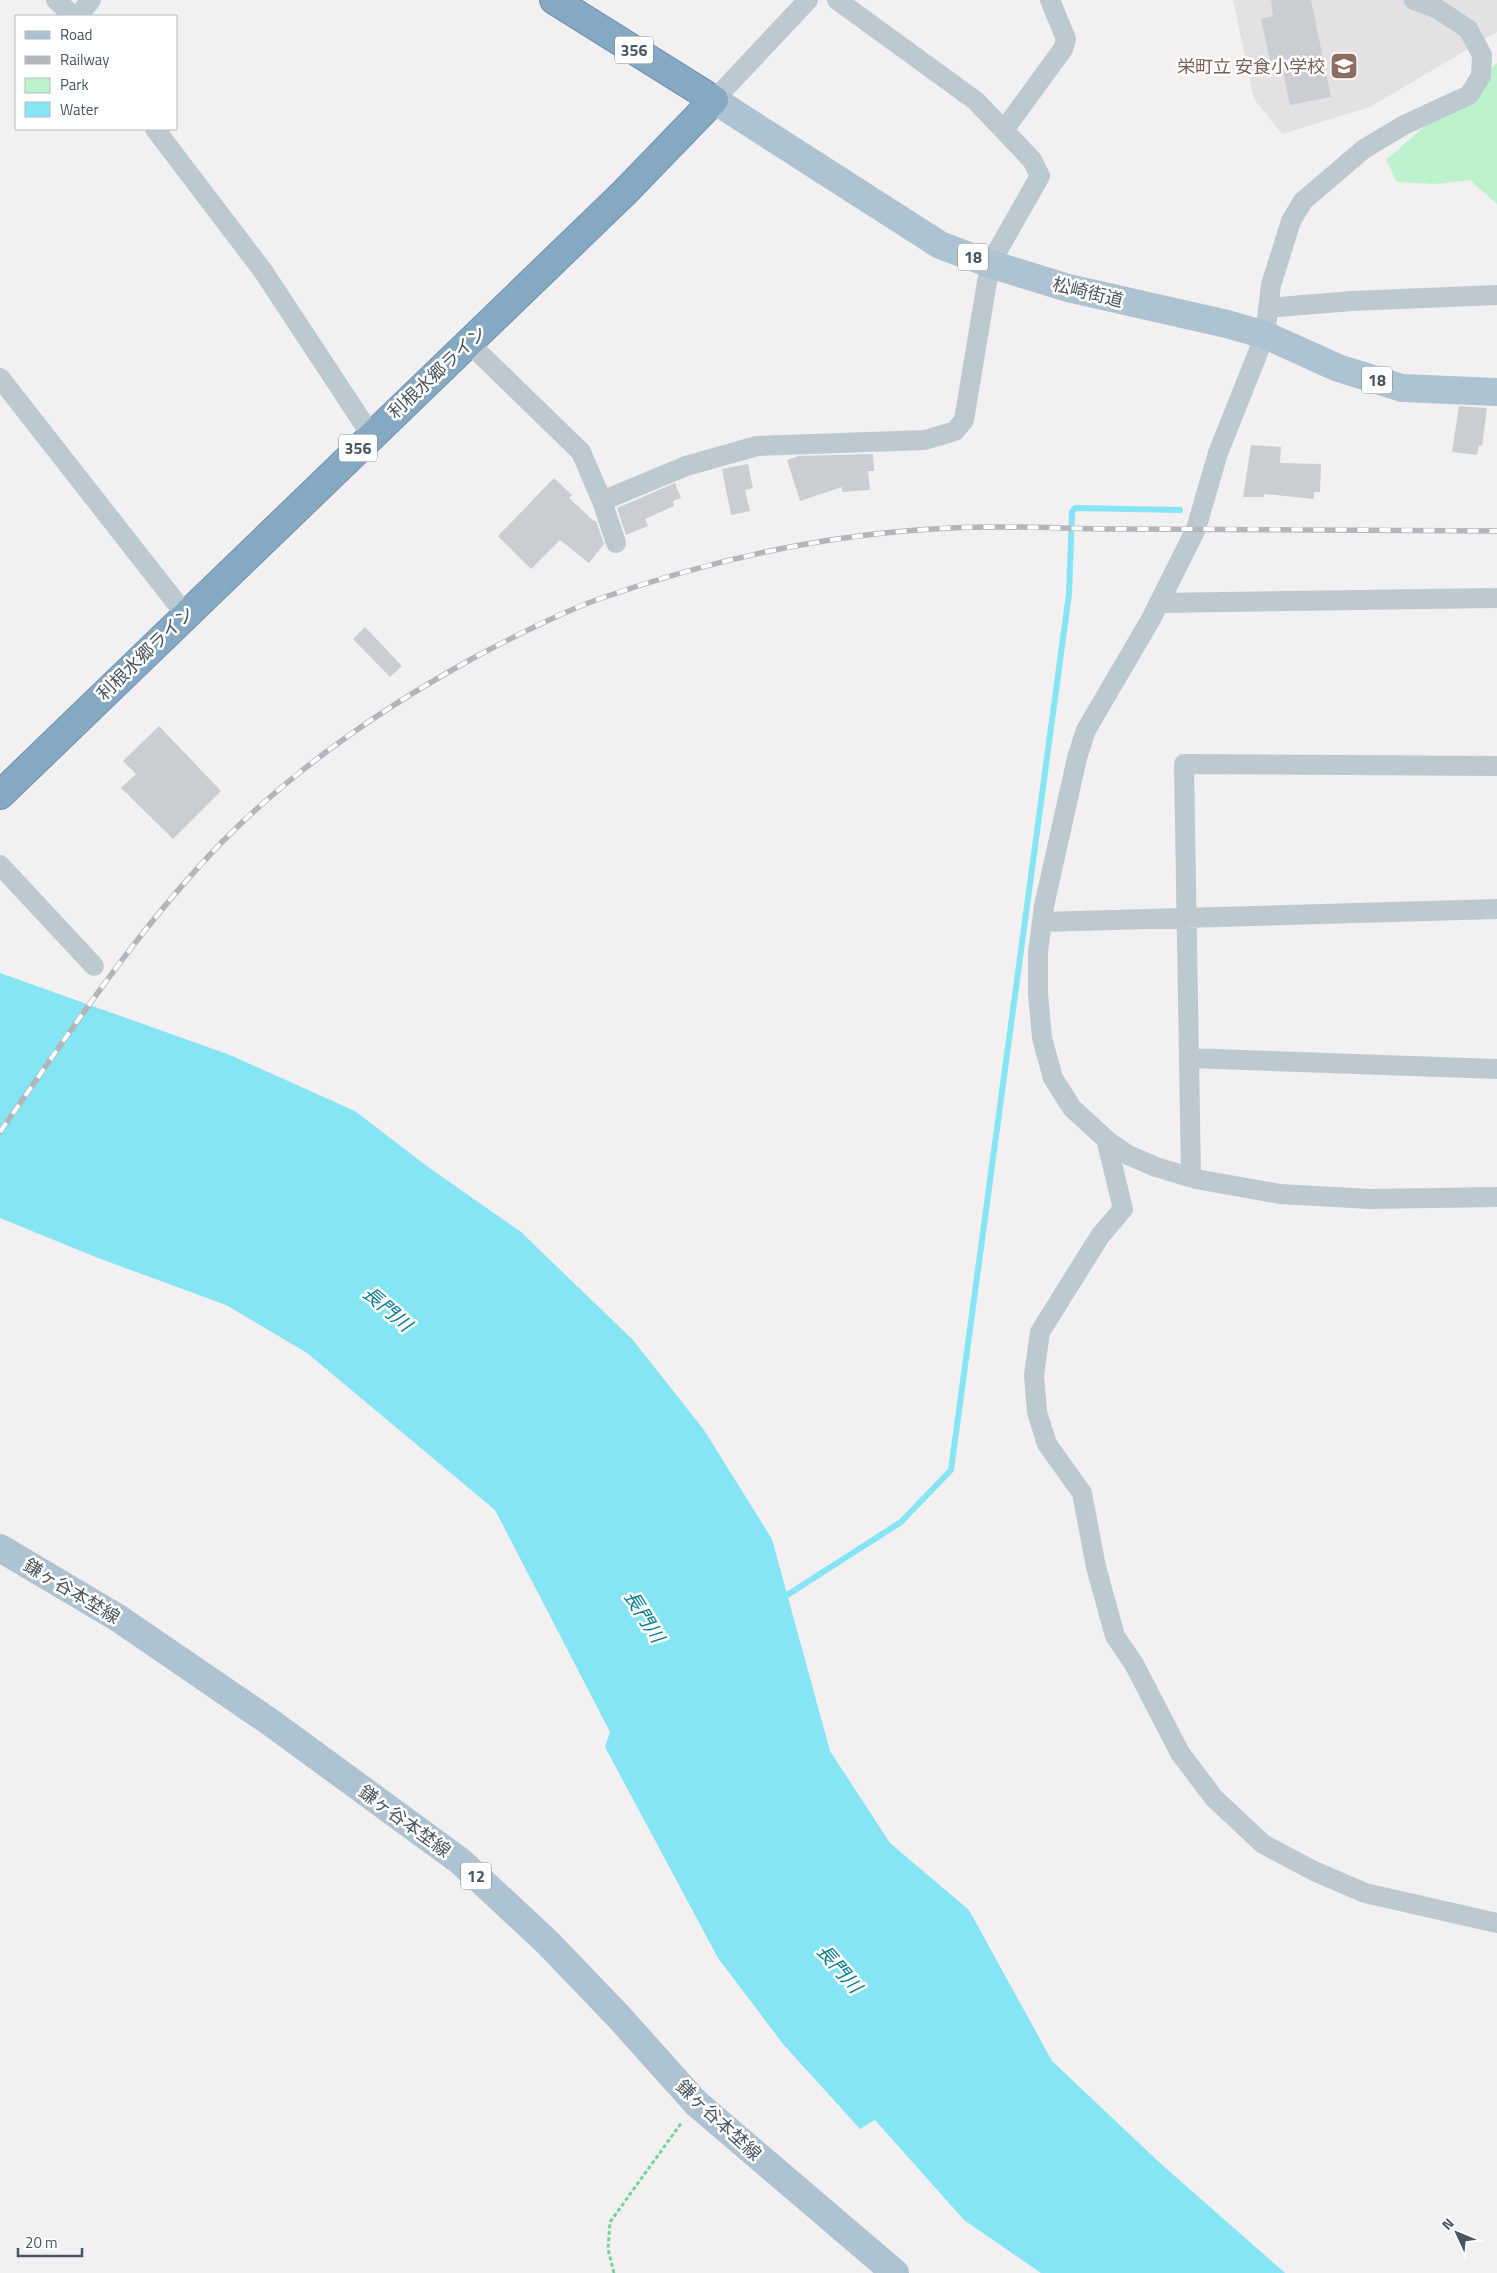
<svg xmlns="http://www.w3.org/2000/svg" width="1497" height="2273" font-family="'Titillium Web','Noto Sans JP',sans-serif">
	<rect width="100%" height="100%" fill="#f3f0f1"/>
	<path fill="#e4e1e3" d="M1233 0H1497V32L1370 107 1282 134 1254 99Z"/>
	<path fill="#bcf3cd" d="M1497 63V204L1470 180 1437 184 1397 182 1386 160Z"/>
	<path fill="#86e5f4" d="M0 973 230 1055 355 1111 428 1167 521 1232 633 1340 704 1430 772 1539 830 1751 890 1843 969 1910 1052 2061 1160 2163 1285 2273H1041L964 2220 875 2120 860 2129 783 2044 718 1958 605 1747 610 1732 495 1510 307 1353 226 1305 98 1258 0 1218Z"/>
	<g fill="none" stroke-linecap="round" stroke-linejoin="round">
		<path stroke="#86e5f4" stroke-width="6" d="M781 1599 901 1522 951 1470 1069 594 1072 512 1075 508 1180 510"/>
	</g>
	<path fill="#caced3" d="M1271 0H1311L1331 97 1290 105 1283 72 1273 74 1261 19 1273 16Z
		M1459 406 1487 408 1482 446 1479 445 1477 455 1452 452Z
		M1251 445 1281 447 1280 463 1321 464 1320 492H1314V499L1264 494V497H1243Z
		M873 454 874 471H868L870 490 842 492V487L800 501 787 460 799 456Z
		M748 464 753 488 745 490 750 511 731 515 722 469Z
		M554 478 572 495 569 498 594 521H596L604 544 589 563 560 540 531 569 498 536Z
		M675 483 681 498 673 501 674 506 645 519 648 526 626 535 617 508Z
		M365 627 402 666 390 677 353 639Z
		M159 726 221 791 173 839 121 788 136 774 123 761Z"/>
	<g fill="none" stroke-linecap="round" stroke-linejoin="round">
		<defs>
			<path id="highway" d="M0 795 624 193 714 100 554 0"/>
		</defs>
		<use href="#highway" stroke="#7093af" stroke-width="30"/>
		<path stroke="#71d59c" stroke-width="3" stroke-dasharray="4 2.5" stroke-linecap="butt" d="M614 2273 608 2249 610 2222 682 2122"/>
		<path stroke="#bdc9d1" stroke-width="20" d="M56 0 73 16
			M1414 0 1436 8 1468 29 1482 55 1481 76 1469 95 1404 125 1364 149 1303 201 1291 221 1271 285 1265 335 1218 453 1196 529 1151 619 1086 730 1077 758 1044 906 1038 952V993L1042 1038 1053 1078 1072 1108 1109 1142 1128 1155 1156 1167 1196 1179 1280 1194 1370 1199 1497 1197
			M78 16 91 0
			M714 100 808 0
			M155 129 263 271 371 435
			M1004 130 1063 49 1066 39 1050 0
			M1268 308 1352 301 1497 295
			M469 343 581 452 602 501 686 466 757 446 925 440 955 431 964 420 990 264 1040 176 1032 160 976 101 837 0
			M0 378 185 614
			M602 501 616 543
			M1160 603 1497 598
			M0 865 94 966
			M1042 922 1497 909
			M1189 1058 1497 1069
			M1106 1139 1123 1209 1100 1236 1040 1332 1034 1375 1037 1412 1047 1444 1082 1493 1096 1567 1115 1636 1134 1664 1180 1753 1214 1798 1263 1844 1314 1871 1365 1893 1497 1923
			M1191 1177 1184 764 1497 766"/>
		<path stroke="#aec3d1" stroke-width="28" d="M714 100 940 245 990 264 1068 288 1227 324 1265 335 1338 368 1402 388 1497 392
			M0 1548 118 1618 270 1722 460 1861 547 1942 619 2017 696 2103 895 2273"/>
		<use href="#highway" stroke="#85a8c3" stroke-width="28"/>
		<defs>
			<path id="rail" d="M0 1132C70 1032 136 931 221 843 296 767 385 706 479 655 517 635 556 615 596 600 709 560 831 533 952 528 1009 525 1067 529 1125 529 1249 529 1373 530 1497 531"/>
		</defs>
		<use href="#rail" stroke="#b2b6bb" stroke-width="5.5"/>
		<use href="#rail" stroke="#fff" stroke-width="4" stroke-dasharray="11" stroke-linecap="butt"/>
	</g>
	<defs>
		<symbol id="school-square" viewBox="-11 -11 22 22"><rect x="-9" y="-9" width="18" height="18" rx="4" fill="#8d6e63" stroke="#fff"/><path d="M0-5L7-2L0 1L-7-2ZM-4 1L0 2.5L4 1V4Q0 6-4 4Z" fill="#fff"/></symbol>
	</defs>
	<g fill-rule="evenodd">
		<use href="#school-square" x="1328" y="50" width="32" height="32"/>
	</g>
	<g text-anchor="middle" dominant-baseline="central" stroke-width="5" stroke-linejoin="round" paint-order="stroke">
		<g fill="#fff" stroke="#7e8990" stroke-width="1">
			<rect x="615" y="36.5" width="38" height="27" rx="4"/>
			<rect x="958" y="243.5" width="30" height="27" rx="4"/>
			<rect x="1362" y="366.5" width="30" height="27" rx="4"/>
			<rect x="339" y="434.5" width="38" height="27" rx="4"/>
			<rect x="461" y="1862.5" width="30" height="27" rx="4"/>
		</g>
		<g font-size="16" font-weight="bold" fill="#475660">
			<text x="634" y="50">356</text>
			<text x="973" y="257">18</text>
			<text x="1377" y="380">18</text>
			<text x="358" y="448">356</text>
			<text x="476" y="1876">12</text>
		</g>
		<g font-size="18" fill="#785e54" stroke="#fff" text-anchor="end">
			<text x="1325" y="66">栄町立 安食小学校</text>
		</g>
		<g font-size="18" fill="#475660" stroke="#fff">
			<text transform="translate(1088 292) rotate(14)">松崎街道</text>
			<text transform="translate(437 372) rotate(-43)">利根水郷ライン</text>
			<text transform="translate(145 653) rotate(-44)">利根水郷ライン</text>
			<text transform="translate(72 1591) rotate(31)">鎌ヶ谷本埜線</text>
			<text transform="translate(405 1821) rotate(36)">鎌ヶ谷本埜線</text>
			<text transform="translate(719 2120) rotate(43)">鎌ヶ谷本埜線</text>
		</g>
		<g font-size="19" font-style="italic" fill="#047d8f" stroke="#fff">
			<text transform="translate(388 1308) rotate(41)">長門川</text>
			<text transform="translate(645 1616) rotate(58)">長門川</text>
			<text transform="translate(840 1968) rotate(49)">長門川</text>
		</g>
	</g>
	<rect x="15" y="15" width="162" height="115" fill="#ffffff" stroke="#b5bbbf"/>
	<rect x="25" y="31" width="25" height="8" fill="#aec3d1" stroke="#b5bbbf"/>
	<text x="60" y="40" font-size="15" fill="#475660">Road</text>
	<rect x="25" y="56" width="25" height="8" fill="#b2b6bb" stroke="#b5bbbf"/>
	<text x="60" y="65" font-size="15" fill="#475660">Railway</text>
	<rect x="25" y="78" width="25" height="15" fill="#bcf3cd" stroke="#b5bbbf"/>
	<text x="60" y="90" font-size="15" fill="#475660">Park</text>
	<rect x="25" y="102" width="25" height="15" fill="#86e5f4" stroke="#b5bbbf"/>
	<text x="60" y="115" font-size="15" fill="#475660">Water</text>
	<g transform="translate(1457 2233) rotate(314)" stroke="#ffffff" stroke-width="4" paint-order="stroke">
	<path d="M0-4L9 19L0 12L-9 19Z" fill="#475660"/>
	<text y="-8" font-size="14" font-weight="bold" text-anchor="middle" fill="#475660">N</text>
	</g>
	<path d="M18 2248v8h64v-8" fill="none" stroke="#475660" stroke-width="2.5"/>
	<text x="25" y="2248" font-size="15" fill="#475660" stroke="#ffffff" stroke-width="4" paint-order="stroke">20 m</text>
</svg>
